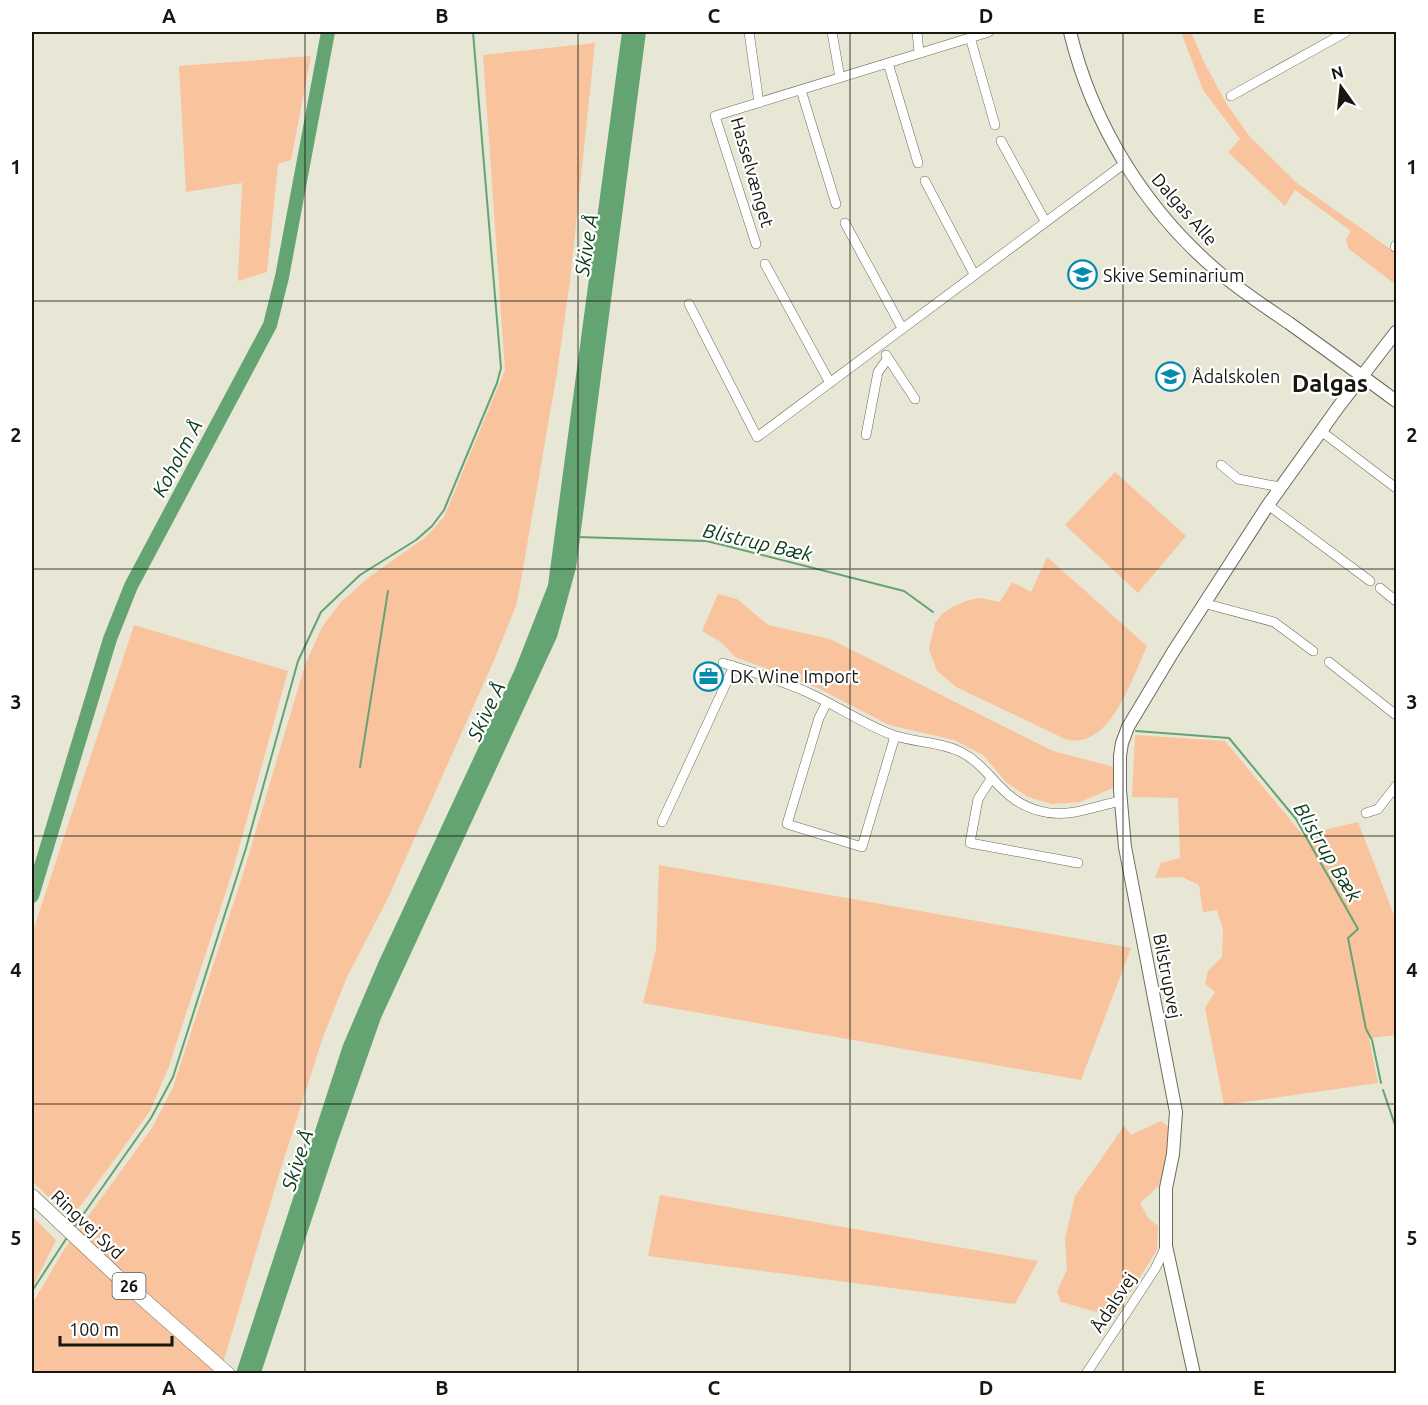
<svg xmlns="http://www.w3.org/2000/svg" width="1428" height="1405" font-family="Ubuntu,sans-serif">
	<rect width="100%" height="100%" fill="#e8e7d6"/>
	<path fill="#f9c39d" d="M1181 32H1191L1205 64 1228 106 1250 137 1297 183 1396 253V285L1349 249 1346 240 1351 231 1295 190 1285 206 1228 152 1240 139 1203 90Z
		M595 43 570 281 557 373 517 603 495 658 388 898 347 977 323 1037 280 1171 220 1373 32 1374V1304L65 1248 152 1128 173 1087 243 874 305 665 322 627 341 602 369 577 426 537 444 517 505 370 483 55Z
		M311 56 291 160 278 164 267 272 238 281 242 183 186 192 179 66Z
		M1115 472 1186 536 1138 593 1065 525Z
		M1047 557 1147 646C1132 678 1110 752 1065 739L956 687 937 671 929 649 935 623 942 614 952 607 969 600 980 598 1000 602 1012 582 1031 592Z
		M718 594 737 599 768 625 830 639 1053 751 1114 767 1113 788 1080 802 1052 804 1028 797 1006 782 983 755 954 740 889 725 818 688 735 657 721 642 702 631Z
		M134 625 288 671 232 873 169 1066 150 1111 71 1219 32 1181V934Z
		M1135 735 1225 741 1303 835 1358 822 1396 920V1035L1369 1038 1378 1083 1224 1105 1205 1008 1215 992 1205 984 1208 971 1222 957 1223 929 1217 910 1203 912 1199 885 1182 877 1155 878 1161 863 1180 858 1178 798 1132 797Z
		M659 865 1131 948 1081 1080 643 1003 656 950Z
		M1161 1121 1172 1129 1161 1184 1140 1203 1148 1218 1158 1226 1157 1250 1115 1317 1061 1302 1057 1291 1067 1270 1065 1239 1075 1196 1124 1126 1131 1135Z
		M660 1195 1038 1261 1015 1304 648 1256Z
		M32 1216 56 1240 32 1289Z"/>
	<path fill="#63a472" d="M622 32H646L576 568 557 637 381 1018 337 1143 261 1373H236L343 1045 379 961 515 669 548 585Z"/>
	<g fill="none" stroke-linecap="round" stroke-linejoin="round">
		<path stroke="#63a472" stroke-width="2" d="M577 537 706 541 723 545 904 591 933 612
			M1136 731 1229 738 1296 819 1358 929 1348 938 1366 1029 1372 1040 1381 1083
			M360 767 388 591
			M1383 1090 1396 1128
			M73 1229 151 1118 173 1077 246 848 298 661 321 612 360 575 416 540 432 526 444 510 497 383 501 368 473 32
			M32 1291 68 1236"/>
		<path stroke="#63a472" stroke-width="14" d="M32 896 110 639 131 586 270 325 282 277 328 32"/>
		<defs>
			<path id="street" d="M749 32 759 103
				M832 32 840 78
				M917 32 919 53
				M970 37 995 125
				M888 63 918 163
				M801 90 836 204
				M1231 96 1346 32
				M1001 141 1045 221
				M925 181 974 274
				M845 223 902 328
				M756 244 715 116 989 32
				M1395 247 1396 245
				M765 264 830 383
				M689 304 757 437 1125 163
				M886 355 915 399
				M1321 431 1396 488
				M866 435 878 372 888 358
				M1221 465 1238 479 1280 487
				M1268 505 1370 581
				M1380 588 1396 601
				M1203 603 1274 622 1313 651
				M1329 662 1396 715
				M723 663C751 672 782 680 809 693 837 706 862 723 890 734 913 743 939 741 961 752 992 768 1000 801 1040 811 1068 819 1094 806 1121 801
				M827 702 819 718 787 824 862 847 895 736
				M991 779 978 799 970 843 1078 863
				M1366 813 1378 809 1396 786
				M662 822 734 666
				M1086 1374 1155 1269 1166 1246"/>
			<path id="secondary" d="M1070 32C1092 123 1144 208 1215 269 1238 289 1264 306 1289 323 1325 349 1361 375 1396 401
				M1194 1374 1166 1246V1188L1173 1154 1176 1112 1125 847 1120 790V756L1122 743 1128 727 1173 652 1268 505 1339 406 1396 332"/>
			<path id="primary" d="M32 1196 117 1276 228 1374"/>
		</defs>
		<use href="#street" stroke="#6c6b5c" stroke-width="10"/>
		<use href="#secondary" stroke="#6c6b5c" stroke-width="14"/>
		<use href="#primary" stroke="#6c6b5c" stroke-width="15"/>
		<use href="#street" stroke="#fff" stroke-width="9"/>
		<use href="#secondary" stroke="#fff" stroke-width="12"/>
		<use href="#primary" stroke="#fff" stroke-width="14"/>
	</g>
	<path fill="none" stroke="#171610" stroke-width="1.5" stroke-opacity="0.55" d="M305 32V1374M578 32V1374M850 32V1374M1123 32V1374M32 301H1396M32 569H1396M32 836H1396M32 1104H1396"/>
	<defs>
		<symbol id="school-ring" viewBox="-11 -11 22 22"><circle r="9.5" fill="#fff" stroke="#028cab" stroke-width="1.5"/><path d="M0-5L7-2L0 1L-7-2ZM-4 1L0 2.5L4 1V4Q0 6-4 4Z" fill="#028cab"/></symbol>
		<symbol id="office-ring" viewBox="-11 -11 22 22"><circle r="9.5" fill="#fff" stroke="#028cab" stroke-width="1.5"/><path d="M-6-3h4V-5.5h4V-3h4V5H-6ZM-1-4.5V-3h2v-1.5ZM-6 0V1H6V0Z" fill="#028cab"/></symbol>
	</defs>
	<g fill-rule="evenodd">
		<use href="#school-ring" x="1066" y="258" width="33" height="33"/>
		<use href="#school-ring" x="1154" y="360" width="33" height="33"/>
		<use href="#office-ring" x="692" y="660" width="33" height="33"/>
	</g>
	<g text-anchor="middle" dominant-baseline="central" stroke-width="4.5" stroke-linejoin="round" paint-order="stroke">
		<rect fill="#fff" stroke="#5d5c58" stroke-width="1.5" x="112.5" y="1273" width="33" height="26" rx="4.5"/>
		<g font-size="16" font-weight="bold" fill="#171610">
			<text x="129" y="1286">26</text>
		</g>
		<g font-size="18" fill="#171610" stroke="#fff">
			<text transform="translate(753 172) rotate(74)">Hasselvænget</text>
			<text transform="translate(1185 209) rotate(49)">Dalgas Alle</text>
			<text transform="translate(1168 976) rotate(79)">Bilstrupvej</text>
			<text transform="translate(88 1224) rotate(43)">Ringvej Syd</text>
			<text transform="translate(1113 1302) rotate(-57)">Ådalsvej</text>
		</g>
		<g font-size="18" fill="#171610" stroke="#fff" text-anchor="start">
			<text x="1103" y="275">Skive Seminarium</text>
			<text x="1192" y="376">Ådalskolen</text>
			<text x="730" y="676">DK Wine Import</text>
		</g>
		<g font-size="20" font-style="italic" fill="#083b1a" stroke="#fff">
			<text transform="translate(586 245) rotate(-81)">Skive Å</text>
			<text transform="translate(177 458) rotate(-62)">Koholm Å</text>
			<text transform="translate(758 542) rotate(13)">Blistrup Bæk</text>
			<text transform="translate(486 711) rotate(-65)">Skive Å</text>
			<text transform="translate(1328 852) rotate(59)">Blistrup Bæk</text>
			<text transform="translate(297 1160) rotate(-72)">Skive Å</text>
		</g>
		<g font-size="24" font-weight="bold" fill="#171610" stroke="#fff">
			<text x="1330" y="383">Dalgas</text>
		</g>
	</g>
	<rect width="1428" height="1405" fill="none" stroke="#ffffff" stroke-width="66"/>
	<g transform="translate(1341 87) rotate(345)" stroke="#ffffff" stroke-width="4.5" paint-order="stroke">
	<path d="M0-4.5L10 22L0 15L-10 22Z" fill="#171610"/>
	<text y="-9" font-size="16" font-weight="bold" text-anchor="middle" fill="#171610">N</text>
	</g>
	<path d="M60 1336v9h112v-9" fill="none" stroke="#171610" stroke-width="3"/>
	<text x="69" y="1336" font-size="18" fill="#171610" stroke="#ffffff" stroke-width="4.5" paint-order="stroke">100 m</text>
	<rect x="33" y="33" width="1362" height="1339" fill="none" stroke="#171610" stroke-width="2"/>
	<g font-size="20" text-anchor="middle" font-weight="bold" fill="#171610">
		<text x="169" y="23">A</text>
		<text x="442" y="23">B</text>
		<text x="714" y="23">C</text>
		<text x="986" y="23">D</text>
		<text x="1259" y="23">E</text>
		<text x="16" y="174">1</text>
		<text x="1412" y="174">1</text>
		<text x="16" y="442">2</text>
		<text x="1412" y="442">2</text>
		<text x="16" y="709">3</text>
		<text x="1412" y="709">3</text>
		<text x="16" y="977">4</text>
		<text x="1412" y="977">4</text>
		<text x="16" y="1245">5</text>
		<text x="1412" y="1245">5</text>
		<text x="169" y="1395">A</text>
		<text x="442" y="1395">B</text>
		<text x="714" y="1395">C</text>
		<text x="986" y="1395">D</text>
		<text x="1259" y="1395">E</text>
	</g>
</svg>
